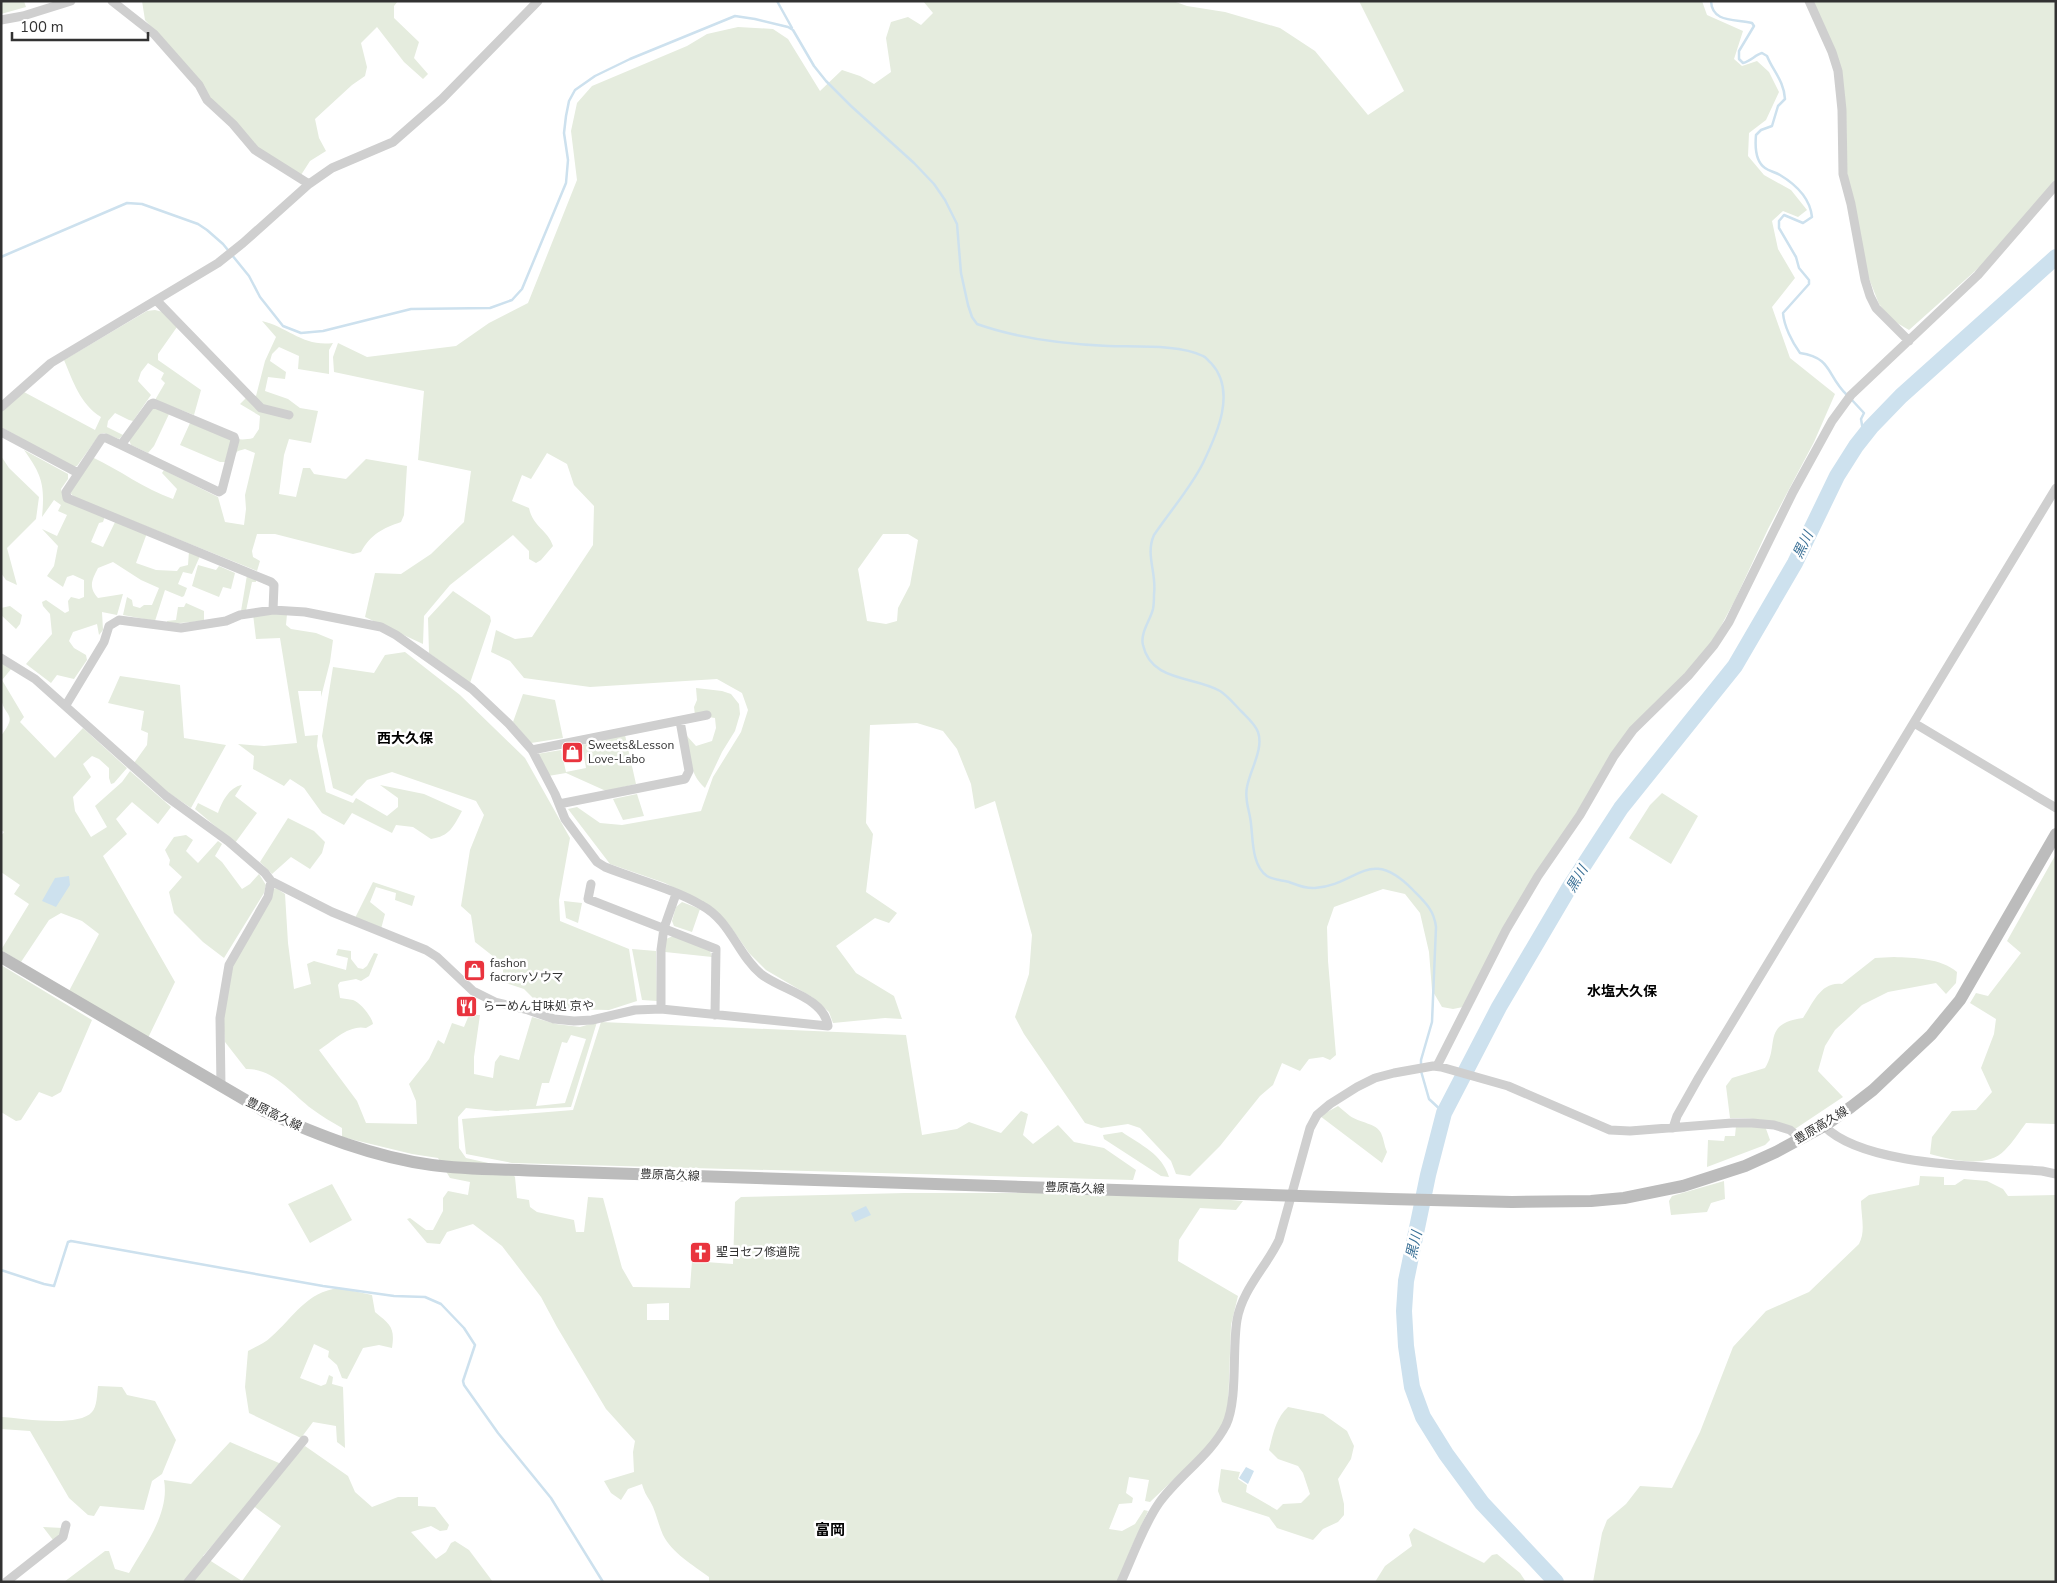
<svg xmlns="http://www.w3.org/2000/svg" width="2057" height="1583" font-family="'Nunito Sans','Noto Sans JP',sans-serif">
	<rect width="100%" height="100%" fill="#fff"/>
	<path fill="#e5ecde" fill-rule="evenodd" d="M1 1H24L26 7 1 14Z
		M142 1H398L394 6V18L419 42 414 58 428 74 423 79 404 62 377 27 361 43 367 67 365 76 352 85 315 119 319 138 326 151 310 161 301 175 258 148 209 98 165 42 145 20Z
		M923 1H1173L1187 6 1225 12 1280 28 1315 51 1368 115 1404 91 1359 1H1702L1707 15 1743 31 1734 59 1742 66 1757 61 1769 72 1779 92 1766 120 1749 133 1748 156 1764 175 1791 190 1807 210 1798 217 1783 211 1772 221 1778 249 1795 278 1772 307 1790 358 1835 394 1814 442 1768 529 1735 600 1714 639 1686 674 1635 723 1463 1007 1453 1009 1442 1007 1432 990 1429 952 1420 913 1405 894 1383 889 1334 907 1327 927 1328 961 1336 1055 1330 1060 1323 1057 1309 1059 1300 1071 1282 1063 1273 1085 1260 1096 1220 1146 1190 1176 1176 1174 1171 1161 1140 1128 1128 1124 1101 1128 1085 1123 1024 1034 1015 1017 1029 974 1032 935 995 801 975 809 971 784 957 749 943 731 917 723 870 725 866 823 873 834 866 892 897 913 889 923 875 918 836 946 856 973 894 996 902 1019 885 1018 833 1023 829 1012 812 997 766 970 749 953 728 923 702 902 665 883 610 864 568 809 577 807 600 823 622 825 701 811 713 777 741 732 748 710 742 693 717 679 590 687 524 678 510 661 491 652 496 630 515 639 532 637 593 545 594 506 574 485 567 464 547 453 531 479 522 475 512 501 529 508C533 527 548 530 553 546L541 560 536 563 529 559V551L513 535 450 585 424 616 423 644 365 617 375 573 401 574 431 554 464 522 471 471 418 460 424 391 334 372 333 357 338 343 367 357 456 346 489 323 528 303 577 180 571 131 577 103 592 86 687 46 707 34 738 27 773 29 788 39 820 91 842 70 860 76 874 84 891 72 886 38 891 22 908 17 921 25 933 13ZM883 534H908L918 540 910 585 898 608 897 621 886 624 867 621 858 569Z
		M1813 1H2056V183L1993 255 1909 330 1892 320 1879 304 1868 276 1847 173 1846 110Z
		M155 310 163 312 177 327 158 354V360L201 390 194 415 155 400 165 383 161 379 164 373 148 363 141 372 138 381 151 395 133 421 129 420 115 413 108 421 107 427 123 435 119 439 104 433 100 434 77 466 73 467 1 427V411L24 392 95 430 101 417C80 404 73 381 64 360L147 311Z
		M262 321C288 327 303 347 333 343L329 350V374L298 369 299 356 279 347 272 354 270 361 286 372 285 379 268 377 265 391 288 399 300 408 318 411 311 443 289 439 284 455 279 494 296 497 303 468H310L314 474 346 479 366 459 407 466 404 515 401 522C383 528 371 534 361 552L353 554 275 534H257L252 551 253 557 260 561 257 571 76 498 71 494 70 489 92 457C120 470 144 489 173 499L177 489 162 473 164 470 218 497 225 522 244 525 246 509 245 495 255 453 245 449 238 451 226 462H220L180 445 190 423C209 430 233 444 253 438L259 429 260 416 240 404 246 398 256 396 265 361 276 337Z
		M155 408 169 414 154 446 148 453 131 445 129 440 150 409Z
		M24 450 68 474V479L61 489 64 498 105 516 103 522 99 523 91 542 103 547 116 520 147 533 136 563 156 570 177 571 180 567 188 565 189 551 200 556 192 574 183 572 178 584 187 588 184 596 182 597 165 590 155 621 123 615 127 597 132 600 133 606 140 608 144 605H152L159 588 141 580 113 562 98 568C92 580 88 587 98 598L123 594 117 615 102 612 103 630 99 635 97 624 73 632 69 641 74 648 86 655 87 660 74 679 57 675 51 683 26 664 52 634 50 614 43 606 42 602 46 600 65 613 69 611 68 601 71 597 79 599 84 597V580L73 575 67 577 63 587 47 576 54 566 58 546 42 529 57 536 67 515 58 511 61 505 54 500 42 517C45 485 42 475 24 450Z
		M1 456 9 468 39 497 36 519 7 548 17 585 6 580 1 573Z
		M198 565 216 570 219 566 235 573 231 589 223 587 219 597 192 586Z
		M247 575 256 580V582H252L246 611H241Z
		M453 591 490 616 491 621 470 683 429 653 428 618Z
		M186 603 204 611V621L167 624V621L176 620 178 607H184Z
		M10 606 22 615 20 624 16 629 1 615V608Z
		M253 614H287L286 625 291 629 316 633 333 640 330 662 321 697V691H298L305 736 318 735 317 746 326 792 353 803 356 798 387 816 398 807V798L380 785 424 794 462 811C453 827 450 836 431 839L413 827 396 825 392 833 352 813 344 825 322 813 304 788 290 779 284 786 253 769 254 756 238 744 264 746 297 743 280 638 256 639Z
		M405 652 460 695 525 758 570 838 559 900 560 921 629 949 637 1001 609 1010 561 1009 536 1001 524 989 503 982V964L475 942 471 915 461 906 470 850 484 815 476 801 392 772 367 780 352 796 333 788 322 736 333 667 374 673 385 655Z
		M1 662 12 668 2 680 24 717 20 722 55 758 83 728 127 768 114 783 111 784 109 778V768L99 759 92 756 83 764 91 777 73 797 75 811 91 837 107 827 95 806 122 782 130 771 171 807 158 824 132 802 116 819 127 834 103 856 175 982 148 1038 69 991 99 934 82 921 61 913 49 920 21 962 1 950 29 904 14 894 20 885 1 872V836L4 832 1 830V736C19 712 4 718 1 698 0 686 1 674 1 662Z
		M120 676 180 685 184 738 226 745 191 808 166 791 134 763 147 745 148 733 141 730 144 711 108 703Z
		M696 688 722 691 731 694 739 704 740 714 735 731 722 752 705 788C689 774 690 756 687 736L696 746 712 741 716 728 715 718 695 715 694 707 697 700Z
		M523 694 555 700 563 738 531 743 513 722Z
		M625 735 636 784 606 791 566 773 548 776 537 754 561 750 566 772 586 768 582 745Z
		M242 785 235 796 257 813 235 843 195 809 198 803 218 813C222 802 229 787 242 785Z
		M1662 793 1698 816 1671 864 1629 838 1650 805Z
		M637 794 644 816 623 820 613 799Z
		M288 818 314 831 325 842 322 853 310 869 291 857 272 874 260 862Z
		M186 835 193 840 186 851 198 863 218 841 222 844 215 856 222 862 242 889 250 884 259 874 266 885 264 893 224 958 203 942 174 913 169 892 182 877 169 865 170 860 165 850 174 837Z
		M2056 854V1126L2055 1124 2026 1123C2019 1132 2013 1142 2005 1150 1987 1169 1952 1160 1930 1154L1932 1137 1952 1111 1976 1110 1992 1092 1981 1068 1994 1034 1996 1019 1970 1003 1976 993 1988 996 2021 953 2007 941Z
		M373 882 415 896 412 906 395 900 396 893 376 887 370 902 385 914 381 929 355 918Z
		M276 888 285 894 288 943 294 989 311 984 307 964 314 961 346 970 348 958 336 955 338 949 351 951V959L358 968 363 969 367 966 374 953 378 954 369 976 361 981 356 979 340 982 338 985 340 998C344 999 349 999 353 1000 360 1002 372 1017 373 1024L366 1028C349 1024 333 1041 319 1050L357 1101 366 1123 417 1124 416 1101 409 1084 429 1059 438 1040 444 1044 452 1023 464 1027 469 1015H480L474 1057V1074L493 1078 495 1062 500 1055 519 1060 532 1017 556 1024 580 1027 597 1022 571 1107 496 1111 466 1108 458 1117 459 1148 466 1158 506 1167 515 1177 517 1198 529 1200 530 1207 537 1212 574 1220 576 1232H584L588 1197 603 1198 622 1268 633 1287 690 1288 692 1261 733 1264 735 1202 741 1197 905 1193H1143L1243 1201 1236 1210 1200 1208 1179 1240 1178 1261 1238 1296 1231 1325 1228 1408 1223 1424 1208 1447 1150 1502 1145 1501 1149 1480 1129 1477 1126 1493 1133 1498 1132 1503 1119 1504 1109 1529 1122 1531 1135 1524 1144 1510 1148 1511 1131 1548 1118 1582H709V1577C693 1565 672 1553 663 1535 658 1524 656 1511 650 1501 646 1495 644 1491 642 1484L628 1489 621 1500 611 1493 604 1481 634 1472 633 1452 635 1441 606 1409 557 1327 541 1297 502 1246 473 1224 447 1232 440 1244 427 1243 407 1219 410 1218 426 1230H433L443 1211V1198L448 1191 468 1195 470 1182 450 1178 438 1158 412 1154 342 1137V1128C332 1122 321 1116 312 1109 292 1094 273 1068 246 1069L225 1042 223 1018 232 965 273 889ZM571 1035 586 1039 565 1103 536 1106 542 1083H549L562 1042 567 1043ZM669 1303V1320H647V1304Z
		M564 901 582 903 578 923 566 918Z
		M682 902 700 909 692 932 674 926 672 921 676 907Z
		M673 936 709 948 712 957 665 952 666 939Z
		M632 949 656 951 657 1001 642 1000Z
		M1894 957C1914 958 1941 958 1957 972L1956 983 1946 994 1936 983 1888 992 1862 1005 1835 1030 1825 1046 1818 1071 1843 1097 1795 1129C1773 1120 1754 1118 1730 1118L1726 1086 1732 1078 1765 1068C1780 1045 1761 1024 1803 1018 1813 1003 1821 981 1842 984L1875 958Z
		M1 965 92 1020 61 1092 52 1097 39 1092 21 1120 16 1121 1 1112Z
		M601 1022 906 1035 922 1135 957 1129 969 1122 1001 1133 1021 1111 1028 1114 1023 1135 1033 1144 1058 1125 1074 1142 1104 1148 1136 1170 1133 1180 512 1163 466 1154 462 1119 573 1110Z
		M1338 1106C1342 1109 1346 1113 1350 1116 1360 1123 1376 1123 1381 1133 1384 1139 1384 1146 1387 1152L1382 1163 1320 1116Z
		M1736 1126H1765L1770 1140 1765 1145 1707 1167 1708 1140 1724 1141 1725 1136H1735Z
		M1122 1132C1141 1145 1162 1154 1169 1177L1161 1176 1104 1139 1103 1135Z
		M1920 1176 1944 1177V1185H1955L1964 1179 1987 1181 2003 1189 2008 1196 2056 1195V1582H1593L1602 1533 1607 1520 1626 1504 1640 1486 1672 1488 1700 1432 1733 1347 1766 1311 1809 1292 1859 1244C1866 1231 1861 1216 1861 1201L1869 1195 1919 1185Z
		M1724 1181 1725 1199 1711 1203 1707 1212 1671 1215 1669 1201 1672 1196Z
		M332 1184 352 1220 310 1243 288 1204Z
		M339 1288 372 1295 375 1312C391 1325 395 1328 392 1348L379 1345 363 1348 347 1379 342 1378 337 1365 328 1357 329 1351 314 1344 300 1378 321 1386 326 1384 329 1375 333 1377 332 1384 343 1387 345 1448 337 1442 336 1426 313 1422 301 1438 249 1413 245 1387 248 1351C255 1347 265 1343 271 1337 294 1317 306 1292 339 1288Z
		M98 1386 122 1387 127 1395 155 1401 176 1440 162 1474 152 1481 144 1510 100 1506 94 1516 88 1515 69 1498 30 1431 1 1429V1417C21 1418 78 1428 92 1412 97 1407 97 1394 98 1386Z
		M1288 1407 1323 1414 1347 1431 1354 1446 1351 1459 1338 1479 1344 1504V1515L1338 1522 1323 1529 1313 1540 1277 1528 1269 1517 1222 1502 1218 1491 1221 1469 1240 1472 1238 1479 1247 1485 1246 1492 1277 1510 1283 1504 1301 1503 1310 1494 1303 1473 1298 1466 1278 1459 1269 1450C1273 1434 1276 1418 1288 1407Z
		M230 1442 286 1466 305 1446 348 1476 355 1492 372 1507 398 1497H418V1506L435 1507 449 1525 447 1530 440 1531 431 1526 411 1532 436 1559 446 1552 451 1543 455 1541 469 1550 493 1582H64L105 1551H109L115 1569 129 1573C145 1545 170 1513 164 1480L191 1484ZM249 1503 281 1526 242 1581 203 1556Z
		M43 1527 63 1528 60 1536 53 1540Z
		M1414 1528 1484 1563 1492 1555 1497 1554 1520 1573 1526 1582H1375L1385 1566 1412 1546 1409 1535Z"/>
	<path fill="#cde1ee" d="M69 876 70 885 56 907 42 901 55 878Z
		M866 1206 871 1215 855 1222 851 1213Z
		M1246 1467 1254 1471 1248 1484 1239 1478Z"/>
	<g fill="none" stroke-linecap="round" stroke-linejoin="round">
		<path stroke="#cde1ee" stroke-width="2.5" d="M777 1 792 28
			M1711 1C1712 23 1735 19 1752 23L1754 26 1739 51V59L1743 63C1751 61 1755 55 1762 53L1767 56C1773 71 1784 81 1785 99L1778 106 1772 126 1761 130 1756 135C1755 146 1755 161 1765 168 1769 171 1775 172 1780 175 1795 184 1810 198 1812 217L1803 223 1784 215 1779 221V228L1796 257 1799 268 1809 280V284L1783 313C1784 326 1792 342 1800 353 1833 358 1826 375 1847 395
			M1 257 127 203 142 204 198 224 207 230 223 244 249 276 260 297 283 326 301 333 323 331 411 309 490 308 512 300 522 289 566 183 568 160 564 133 566 116 569 101 575 90 595 76 630 59 735 16 755 19 788 27 793 30 814 66 826 81 851 106 914 163 934 184 945 200 957 224 961 273 968 305 972 317 977 324C1019 339 1065 344 1108 346 1134 347 1180 344 1203 356 1206 357 1208 361 1211 363 1237 391 1217 434 1203 463 1190 489 1170 511 1154 535 1145 555 1157 573 1154 594 1154 599 1154 604 1153 609 1150 621 1140 633 1143 645 1151 682 1194 676 1220 691 1228 696 1235 705 1242 712 1248 718 1255 724 1258 732 1264 749 1250 770 1247 787 1244 800 1250 811 1251 824 1253 840 1252 866 1267 876 1273 880 1282 880 1289 882 1297 885 1306 889 1315 888 1358 885 1369 845 1413 890 1425 902 1434 910 1436 927L1432 1022 1421 1060V1066
			M1851 399 1864 413 1861 419 1864 437
			M1421 1071 1429 1099 1444 1113
			M1 1270 44 1284 54 1286 68 1242 71 1241 323 1286 394 1296 425 1297 441 1304 464 1328 475 1345 463 1381 464 1385 498 1433 551 1498 603 1582"/>
		<path stroke="#cde1ee" stroke-width="16" d="M1556 1582 1482 1503 1446 1454 1423 1417 1412 1387 1406 1346 1404 1311 1406 1281 1428 1175 1444 1113 1499 1007 1569 888 1621 808 1735 666 1795 563 1837 476 1856 446 1871 427 1901 396 2056 257"/>
		<path stroke="#cfcfcf" stroke-width="9" d="M112 1 154 34 199 85 207 100 233 124 255 150 309 184
			M1809 1 1832 52 1838 71 1842 110 1843 174 1851 204 1865 280 1870 296 1876 308 1909 341
			M1 20 23 16 71 1
			M157 301 261 408 289 415
			M153 403 234 437 235 440 222 490 219 492 121 445 151 404Z
			M1 407 51 363 218 263 243 243 309 184 332 168 393 142 442 99 538 1
			M1 432 78 473
			M121 445 106 438H102L66 492 67 498 271 582 274 585 273 610
			M1 658 35 679 166 796 228 841 265 873 271 881 332 912 426 950 437 957 473 991 495 1002 528 1010 554 1019 574 1021 592 1020 635 1010 661 1009 828 1026C824 997 781 990 761 974 737 954 731 921 701 905 674 889 635 879 605 867L597 862 565 819 555 794 532 750 509 724 472 689 396 635 381 627 305 612 273 610 240 615 226 621 181 628 119 620 109 626 104 642 66 705
			M1914 723 2056 808
			M532 750 707 715
			M559 804 685 779 689 771 680 721
			M591 884 588 899 716 949 715 1015
			M661 1009V950L664 928 676 894
			M1437 1066 1506 930 1538 876 1580 815 1614 756 1633 730 1688 676 1714 645 1729 622 1793 492 1832 421 1851 395 1978 275 2056 185
			M221 1087 220 1018 229 965 268 897 271 881
			M1824 1126C1864 1167 1985 1166 2042 1171L2056 1174
			M1673 1128 1677 1116 1699 1077 2056 488
			M6 1582 63 1537 66 1525
			M188 1582 304 1440
			M1121 1582C1133 1556 1143 1526 1159 1503 1179 1475 1210 1456 1226 1425 1238 1400 1232 1349 1237 1320 1242 1290 1266 1267 1279 1240L1310 1128 1317 1115 1330 1104 1357 1087 1375 1078 1394 1073 1433 1066 1441 1067 1508 1086 1610 1130 1630 1131 1732 1123H1752L1774 1125 1790 1130 1800 1138"/>
		<path stroke="#bcbcbc" stroke-width="12" d="M1 957 264 1111C318 1135 373 1157 432 1165 468 1170 506 1169 543 1171L1390 1199 1512 1202 1591 1201 1624 1198 1683 1186 1745 1166 1776 1152 1824 1126 1851 1107 1873 1090 1931 1035 1960 1000 2056 834"/>
	</g>
	<defs>
		<symbol id="shop-square" viewBox="-11 -11 22 22"><rect x="-9" y="-9" width="18" height="18" rx="4" fill="#e9343e" stroke="#fff"/><path d="M-5-2.5h2.3a2.7 3.5 0 0 1 5.4 0H5L5.5 6h-11ZM-1.5-2.5h3a1.5 2.3 0 0 0-3 0Z" fill="#fff"/></symbol>
		<symbol id="restaurant-square" viewBox="-11 -11 22 22"><rect x="-9" y="-9" width="18" height="18" rx="4" fill="#e9343e" stroke="#fff"/><path d="M-5-6h1v4h1v-4h1v4h1v-4h1v5L-1.5 .5V6h-2V.5L-5-1ZM5-6V6H3V1.5H1.5Q1.5-4 5-6Z" fill="#fff"/></symbol>
		<symbol id="church-square" viewBox="-11 -11 22 22"><rect x="-9" y="-9" width="18" height="18" rx="4" fill="#e9343e" stroke="#fff"/><path d="M-1.2-6h2.4v3.5h3.3v2.4h-3.3V6h-2.4V-.1h-3.3v-2.4h3.3Z" fill="#fff"/></symbol>
	</defs>
	<g fill-rule="evenodd">
		<use href="#shop-square" x="560" y="740" width="25" height="25"/>
		<use href="#shop-square" x="462" y="958" width="25" height="25"/>
		<use href="#restaurant-square" x="454" y="994" width="25" height="25"/>
		<use href="#church-square" x="688" y="1240" width="25" height="25"/>
	</g>
	<g text-anchor="middle" dominant-baseline="central" stroke-width="5" stroke-linejoin="round" paint-order="stroke">
		<g font-size="12" fill="#323232" stroke="#fff" text-anchor="start">
			<text x="588" y="745">Sweets&amp;Lesson<tspan x="588" dy="14">Love-Labo</tspan></text>
			<text x="490" y="963">fashon<tspan x="490" dy="14">facroryソウマ</tspan></text>
			<text x="483" y="1006">らーめん甘味処 京や</text>
			<text x="716" y="1252">聖ヨセフ修道院</text>
		</g>
		<g font-size="12" fill="#323232" stroke="#fff">
			<text transform="translate(274 1114) rotate(26)">豊原高久線</text>
			<text transform="translate(1821 1125) rotate(-31)">豊原高久線</text>
			<text transform="translate(670 1175) rotate(2)">豊原高久線</text>
			<text transform="translate(1075 1188) rotate(2)">豊原高久線</text>
		</g>
		<g font-size="14" font-style="italic" fill="#3d7297" stroke="#fff">
			<text transform="translate(1803 545) rotate(-64)">黒川</text>
			<text transform="translate(1577 879) rotate(-59)">黒川</text>
			<text transform="translate(1414 1245) rotate(-77)">黒川</text>
		</g>
		<g font-size="14" font-weight="bold" fill="#000" stroke="#fff">
			<text x="405" y="738">西大久保</text>
			<text x="1622" y="991">水塩大久保</text>
		</g>
		<g font-size="15" font-weight="bold" fill="#000" stroke="#fff">
			<text x="830" y="1530">富岡</text>
		</g>
	</g>
	<rect width="2057" height="1583" fill="none" stroke="#323232" stroke-width="5"/>
	<path d="M12 32v8h136v-8" fill="none" stroke="#323232" stroke-width="2.5"/>
	<text x="20" y="32" font-size="15" fill="#323232" stroke="#ffffff" stroke-width="4" paint-order="stroke">100 m</text>
</svg>
